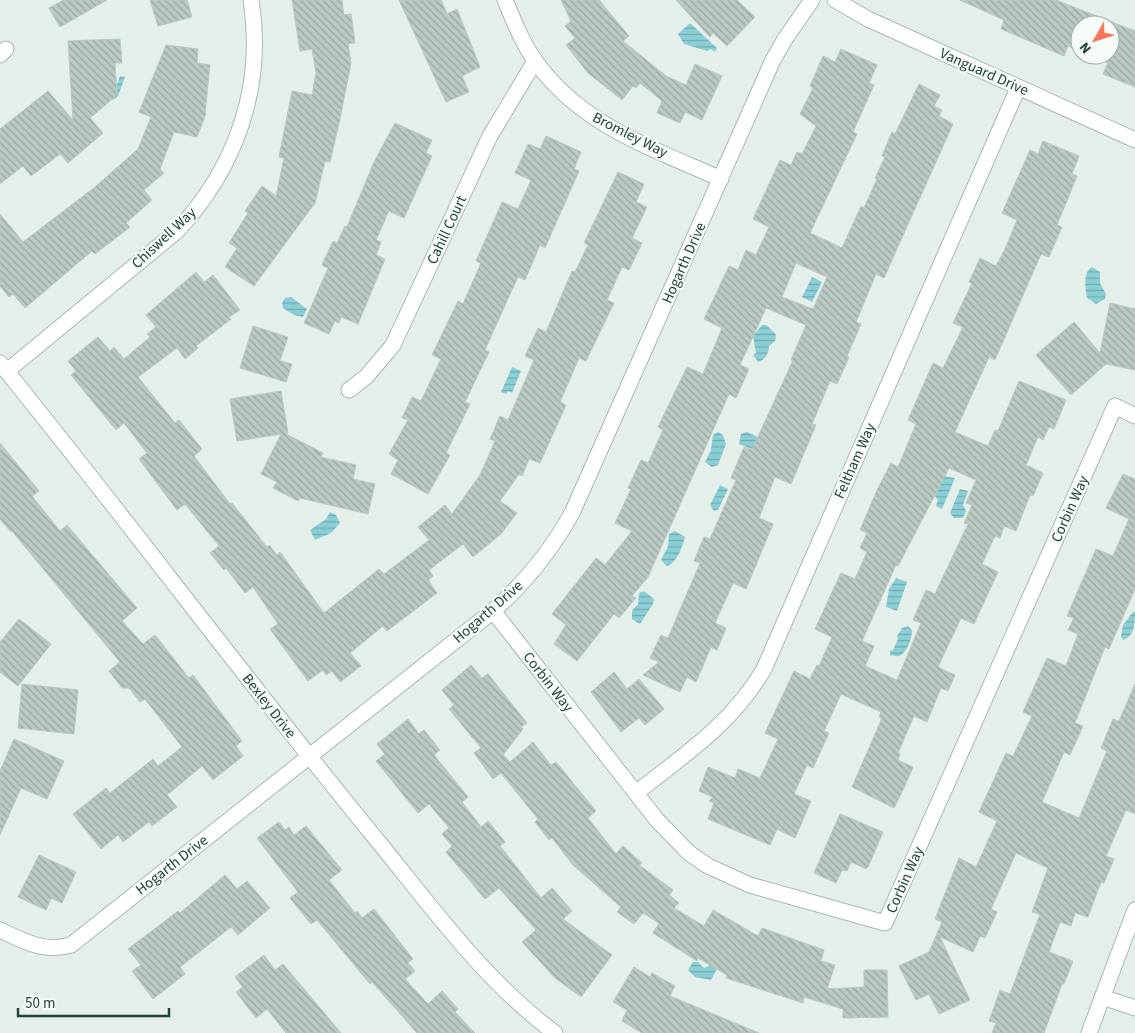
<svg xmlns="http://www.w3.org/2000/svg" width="1135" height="1033" font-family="'Source Sans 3',sans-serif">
	<defs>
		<pattern id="water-rules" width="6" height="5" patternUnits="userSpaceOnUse" patternTransform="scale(1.25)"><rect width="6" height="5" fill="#8bcfd6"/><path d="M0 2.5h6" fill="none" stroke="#71aaaf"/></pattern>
		<pattern id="building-back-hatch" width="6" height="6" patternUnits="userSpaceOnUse" patternTransform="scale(1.25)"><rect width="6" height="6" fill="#bacac3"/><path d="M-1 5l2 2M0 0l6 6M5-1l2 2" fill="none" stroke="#97a69f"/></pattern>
	</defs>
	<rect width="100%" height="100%" fill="#e5efea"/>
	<path fill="url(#water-rules)" d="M690 23 717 48 715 52 711 49 707 51 684 44 678 34Z
		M120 76 125 77 118 96 113 100 98 93 99 85H117Z
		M1092 267 1100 272V283L1106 294 1105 299 1096 304 1087 298C1085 288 1083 272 1092 267Z
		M812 277 822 282 812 302 802 297Z
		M291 297 307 309 303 317 294 315 283 308 282 303 285 298Z
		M762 325H766L775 333 776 336 775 341 769 346C769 353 765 360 758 362L753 355 756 353 753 336Z
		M512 367 521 371 512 393 508 391 506 394 501 392Z
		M718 432 723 435 726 444 718 465 712 467 705 462 711 450 713 435Z
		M747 432 764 440 754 450 739 444 741 434Z
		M944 476 955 478 942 509 936 506 938 500 934 495Z
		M720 485 728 489 718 510 714 511 710 505Z
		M960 489 968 491 963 505 966 511 963 518H954L950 513Z
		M330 512 336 515 340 523 331 533 315 540 310 530 326 519Z
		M675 531 685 537C683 546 676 564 667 566L661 560 668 546 669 534Z
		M896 578 907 582 897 611 886 607 889 589Z
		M644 591 654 599 653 604 640 624 632 619V611L638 604 639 593Z
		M1133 612H1135C1135 623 1135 636 1123 640L1121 637 1123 625Z
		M908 626 912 630C912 639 907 653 899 656 896 657 893 655 890 655V651L893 650 898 639 897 636 902 628Z
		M693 962H698L704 968 711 965 717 969 711 980 695 977 688 970Z"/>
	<path fill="url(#building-back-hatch)" stroke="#b7c9c0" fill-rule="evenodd" d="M64 0H107L60 27 49 8Z
		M150 0H187L192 17 158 26Z
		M292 0H342L344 15 351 14 355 43 348 44 351 63 340 119 330 162 325 161 315 203 254 286 225 267 237 248 229 243 248 213 245 211 262 186 276 196 284 158 279 157 292 91 312 95 316 73 312 49 300 51Z
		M399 0H441L447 14 457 9 480 67 462 76 469 92 446 102Z
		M561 0H599L629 36 623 41 666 76 686 85 695 64 722 76 702 120 685 112 680 123 657 113 662 101 640 83 636 88 633 86 622 100 588 73 566 45 575 38 565 26 571 21Z
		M676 0H737L755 17 727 46 713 33 710 37Z
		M960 0H1056L1135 31V87L1103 74 1108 63 1089 55H1110V25H1080V51L1068 46 1064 56 1001 29 1004 20Z
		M120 39 122 63H115L117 95 90 118 103 133 68 163 60 154 31 176 23 166 0 184V129L48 91 73 120 68 41Z
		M166 45 198 49 197 63 210 65 205 113 206 114 197 137 174 132 160 169 164 173 144 190 152 200 126 223 130 227 95 254 92 251 25 308 13 294 9 297 0 286V214L23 242 95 187 138 149 151 117 139 112Z
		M841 49 877 65 869 83 874 85 853 132 857 134 810 233 842 248 861 206 864 208 877 179 875 178 885 157 882 156 892 132 895 134 919 84 940 95 934 106 942 110 939 116 953 124 884 278 876 274 856 322 861 324 847 356 849 357 837 384 830 381 812 424 816 425 791 484 775 477 759 518 773 524 746 589 733 583 715 623 726 628 717 650 711 647 696 682 687 677 680 692 643 675 659 662 650 658 661 635 668 638 700 563 694 561 704 537 710 539 736 480 731 478 744 447 752 450 793 360H791L806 325 766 308 740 365 749 369 736 398 729 394 648 577 632 596 636 598 619 618 614 614 577 661 554 644 566 625 552 614 596 558 605 565 632 531 615 523 631 489 628 488 641 460 648 463 663 430 658 427 687 367 703 374 722 328 704 319 729 266 738 270 746 250 756 255 769 227 753 219 780 160 791 165 797 152 802 154 816 126 800 114 813 88 810 86 823 56 835 62ZM796 263 827 277 813 309 782 297Z
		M395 123 432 140 426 153 432 156 404 218 389 211 376 240 381 242 376 255 385 259 358 324 341 317 339 323 335 321 329 334 304 323 328 268 322 265 333 241 337 243 345 226 347 227 374 162Z
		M546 136 581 152 574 169 579 171 545 248 540 245 525 280 518 277 511 292 485 350 489 352 465 402 470 404 446 453 450 455 428 494 391 474 398 460 389 454 408 420 402 418 412 397 421 401 441 359 432 355 458 301 463 304 481 263 476 261 502 202 518 209 531 180 515 173 528 144 540 149Z
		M1043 141 1079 156 1072 174 1077 176 1057 225 1062 227 1049 257 1041 254 995 360 989 357 955 432 988 446 995 430 998 431 1019 381 1066 400 1054 429 1049 427 1043 440 1038 437 1026 465 1043 473 1033 496 1030 495 1016 531 1004 526 1000 538 995 536 982 564 998 572 974 624 961 618 938 667 955 675 948 691 941 688 927 722 914 716 898 753 900 754 898 760 913 767 903 790 894 808 852 787 882 718 879 717 881 712 841 694 824 731 829 733 813 768 807 765 794 794 811 801 795 838 777 829 770 845 708 819 714 803 709 801 713 797 699 791 708 767 735 778 738 769 760 778 778 739 765 733 794 671 810 679 817 665 819 666 832 637 815 629 841 573 855 579 867 552 860 548 867 533 860 530 877 490 891 463 898 467 916 424 908 420 933 363 943 368 963 327 953 323 972 283 969 282 980 258 996 266 1005 249 1017 220 1002 213 1030 150 1038 154ZM949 468 976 480 966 503 972 505 964 523 968 524 935 594 926 590 913 620 921 623 897 680 865 666 874 646 862 641 896 565 898 566Z
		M618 172 644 184 636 202 647 207 632 238 642 243 629 270 622 267 607 300 614 303 586 361 579 358 560 402 566 405 540 463 529 459 522 476 519 474 500 501 517 513 501 534 473 557 463 544 429 570 433 576 428 580 437 593 387 631 383 626 350 653 361 666 340 682 332 671 326 675 323 670 308 681 270 629 278 624 253 587 245 593 226 568 224 570 210 553 219 546 185 504 177 510 139 459 147 453 124 423 116 430 71 375 76 371 68 361 98 337 110 351 114 347 124 359 150 337 147 334 156 327 146 315 196 272 204 282 213 275 240 310 228 318 231 319 196 346 198 348 185 359 177 348 138 377 175 423 179 420 202 449 194 456 230 504 232 503 267 547 269 545 277 555 280 552 324 613 379 569 384 574 429 540 418 527 445 505 452 514 480 475 495 441 490 439 500 416 508 420 534 360 525 356 538 328 546 332 572 271 575 272 588 245 584 243Z
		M1110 303 1135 309V370L1106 364 1071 395 1036 355 1074 322 1100 353Z
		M253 326 288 337 280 361 292 364 286 382 240 368Z
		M281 391 288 433 286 434 323 453 321 457 356 465 353 479 375 484 368 514 300 498 298 501 273 488 277 482 261 474 281 434 237 441 230 399Z
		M0 443 39 491 32 496 60 531 67 525 137 608 122 621 143 644 155 635 189 678 193 675 242 741 236 746 243 756 213 780 202 766 167 795 177 807 152 826 149 822 123 842 118 835 101 849 73 814 106 788 110 793 153 759 158 766 182 747 145 699 140 702 129 688H122L109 671 120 662 12 531 11 532 0 519Z
		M1123 474 1135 479V589L1109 649 1105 647 1075 723 1083 726 1070 755 1064 752 1042 802 1079 818 1107 751 1101 748 1113 719 1119 721 1135 684V814L1126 810 1106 856 1114 859 1104 883 1101 882 1088 917 1075 913 1071 926 1060 922 1049 952 1073 961 1064 984H1062L1044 1033H992L996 1023 989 1021 1000 990 1010 994 1040 914 1032 912 1048 868 1016 853 991 909 997 912 985 938 980 936 973 952 940 937 970 1000 939 1014 929 994 916 1000 899 966 929 952 942 922 935 919 959 858 976 867 997 821 979 812 1006 753 1013 756 1032 716 1023 712 1047 658 1066 666 1078 634 1068 630 1074 618 1067 616 1096 549 1113 556 1129 519 1106 508Z
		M19 619 51 644 18 686 0 672V642Z
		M471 665 482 678 488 674 527 723 521 727 523 729 503 755 510 762 533 742 551 765 556 762 596 811 588 818 616 854 623 846 642 863 639 865 673 890 669 895 679 903 674 908 704 926 713 910 758 936 762 928 824 950 821 961 835 965 827 989 864 987V970H887L888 1017 843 1018V1009L804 997 803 1003 726 978 727 975 698 958 697 961 653 933 659 923 643 913 634 924 617 912 621 907 573 865 552 838 549 840 535 822 538 819 501 773 493 779 474 753 481 748 449 709 454 705 442 690Z
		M614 672 627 689 639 679 664 709 645 725 639 718 621 732 591 692Z
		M22 684 78 690 74 734 18 728Z
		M408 719 419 734 424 730 440 750 434 755 468 797 462 802 481 827 488 821 505 842 500 846 541 898 552 888 572 911 563 919 612 955 581 997 555 978 522 942 536 930 499 888 485 899 446 852 452 846 442 834 449 828 429 804 418 813 376 761 385 754 377 744Z
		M14 739 64 761 47 799 21 788 0 835V771Z
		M840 814 883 832 868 867 866 869 851 862 847 871 842 870 836 883 814 873Z
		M279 822 285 830 289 827 294 835 306 826 342 870 329 880 355 913 357 911 362 918 374 909 413 959 408 963 415 971 405 979 428 1004 442 991 458 1009 455 1012 475 1033H417L372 982 370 984 317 920 311 924 290 898 298 892 257 838Z
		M39 855 76 872 62 903 51 898 46 910 18 897Z
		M225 875 237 889 247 881 270 908 238 935 231 927 180 967 185 974 153 999 132 971 141 965 128 949 178 911 180 913Z
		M264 955 275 970 283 964 341 1033H286L267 1009 256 1018 236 992 243 987 235 977Z
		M634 967 650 977 652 973 675 986 670 996 759 1033H642L622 1021 627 1010 613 1002Z"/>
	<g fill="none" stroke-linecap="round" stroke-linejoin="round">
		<defs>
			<path id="minor" d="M505 0C514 21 522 43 536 62 581 125 652 148 721 179
				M835 0 868 19 1135 140
				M0 55 6 49
				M0 363C126 518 245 679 372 834 429 903 482 979 555 1033
				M7 371 177 231C236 168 265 86 251 0
				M349 390 366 377 393 345 490 136 535 61
				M493 611 657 820 689 853 708 866 750 885 885 923 1115 406 1135 416
				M636 793C684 755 732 724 764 669L1018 88
				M0 930C24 941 44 953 71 945L493 611C526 582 551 551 572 513L773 60 785 39 812 0
				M1102 997 1135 1008
				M1089 1033 1135 910"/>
		</defs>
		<use href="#minor" stroke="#a7b8b1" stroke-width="17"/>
		<use href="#minor" stroke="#fff" stroke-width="15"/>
	</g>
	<g text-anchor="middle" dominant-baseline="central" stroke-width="4.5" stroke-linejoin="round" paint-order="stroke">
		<g font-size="15" fill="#234238" stroke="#f6fbf8">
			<text transform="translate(984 72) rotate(24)">Vanguard Drive</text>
			<text transform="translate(630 135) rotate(27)">Bromley Way</text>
			<text transform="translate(447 230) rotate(-65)">Cahill Court</text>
			<text transform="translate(164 238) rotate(-43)">Chiswell Way</text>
			<text transform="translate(684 263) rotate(-66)">Hogarth Drive</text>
			<text transform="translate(855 461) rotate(-66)">Feltham Way</text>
			<text transform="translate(1070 509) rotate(-66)">Corbin Way</text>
			<text transform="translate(488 612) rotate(-41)">Hogarth Drive</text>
			<text transform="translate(548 682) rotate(52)">Corbin Way</text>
			<text transform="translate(269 706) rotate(52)">Bexley Drive</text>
			<text transform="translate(172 865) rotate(-38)">Hogarth Drive</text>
			<text transform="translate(905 880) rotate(-66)">Corbin Way</text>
		</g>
	</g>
	<g transform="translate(1095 40) rotate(231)"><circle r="24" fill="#f6fbf8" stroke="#a2b1ab"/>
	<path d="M0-4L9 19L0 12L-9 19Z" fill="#f8765a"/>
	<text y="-8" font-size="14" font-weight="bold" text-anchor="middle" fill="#234238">N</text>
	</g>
	<path d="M18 1008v8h151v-8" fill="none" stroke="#234238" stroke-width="2.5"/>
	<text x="25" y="1008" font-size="15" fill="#234238" stroke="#f6fbf8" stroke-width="4" paint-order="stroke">50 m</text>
</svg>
